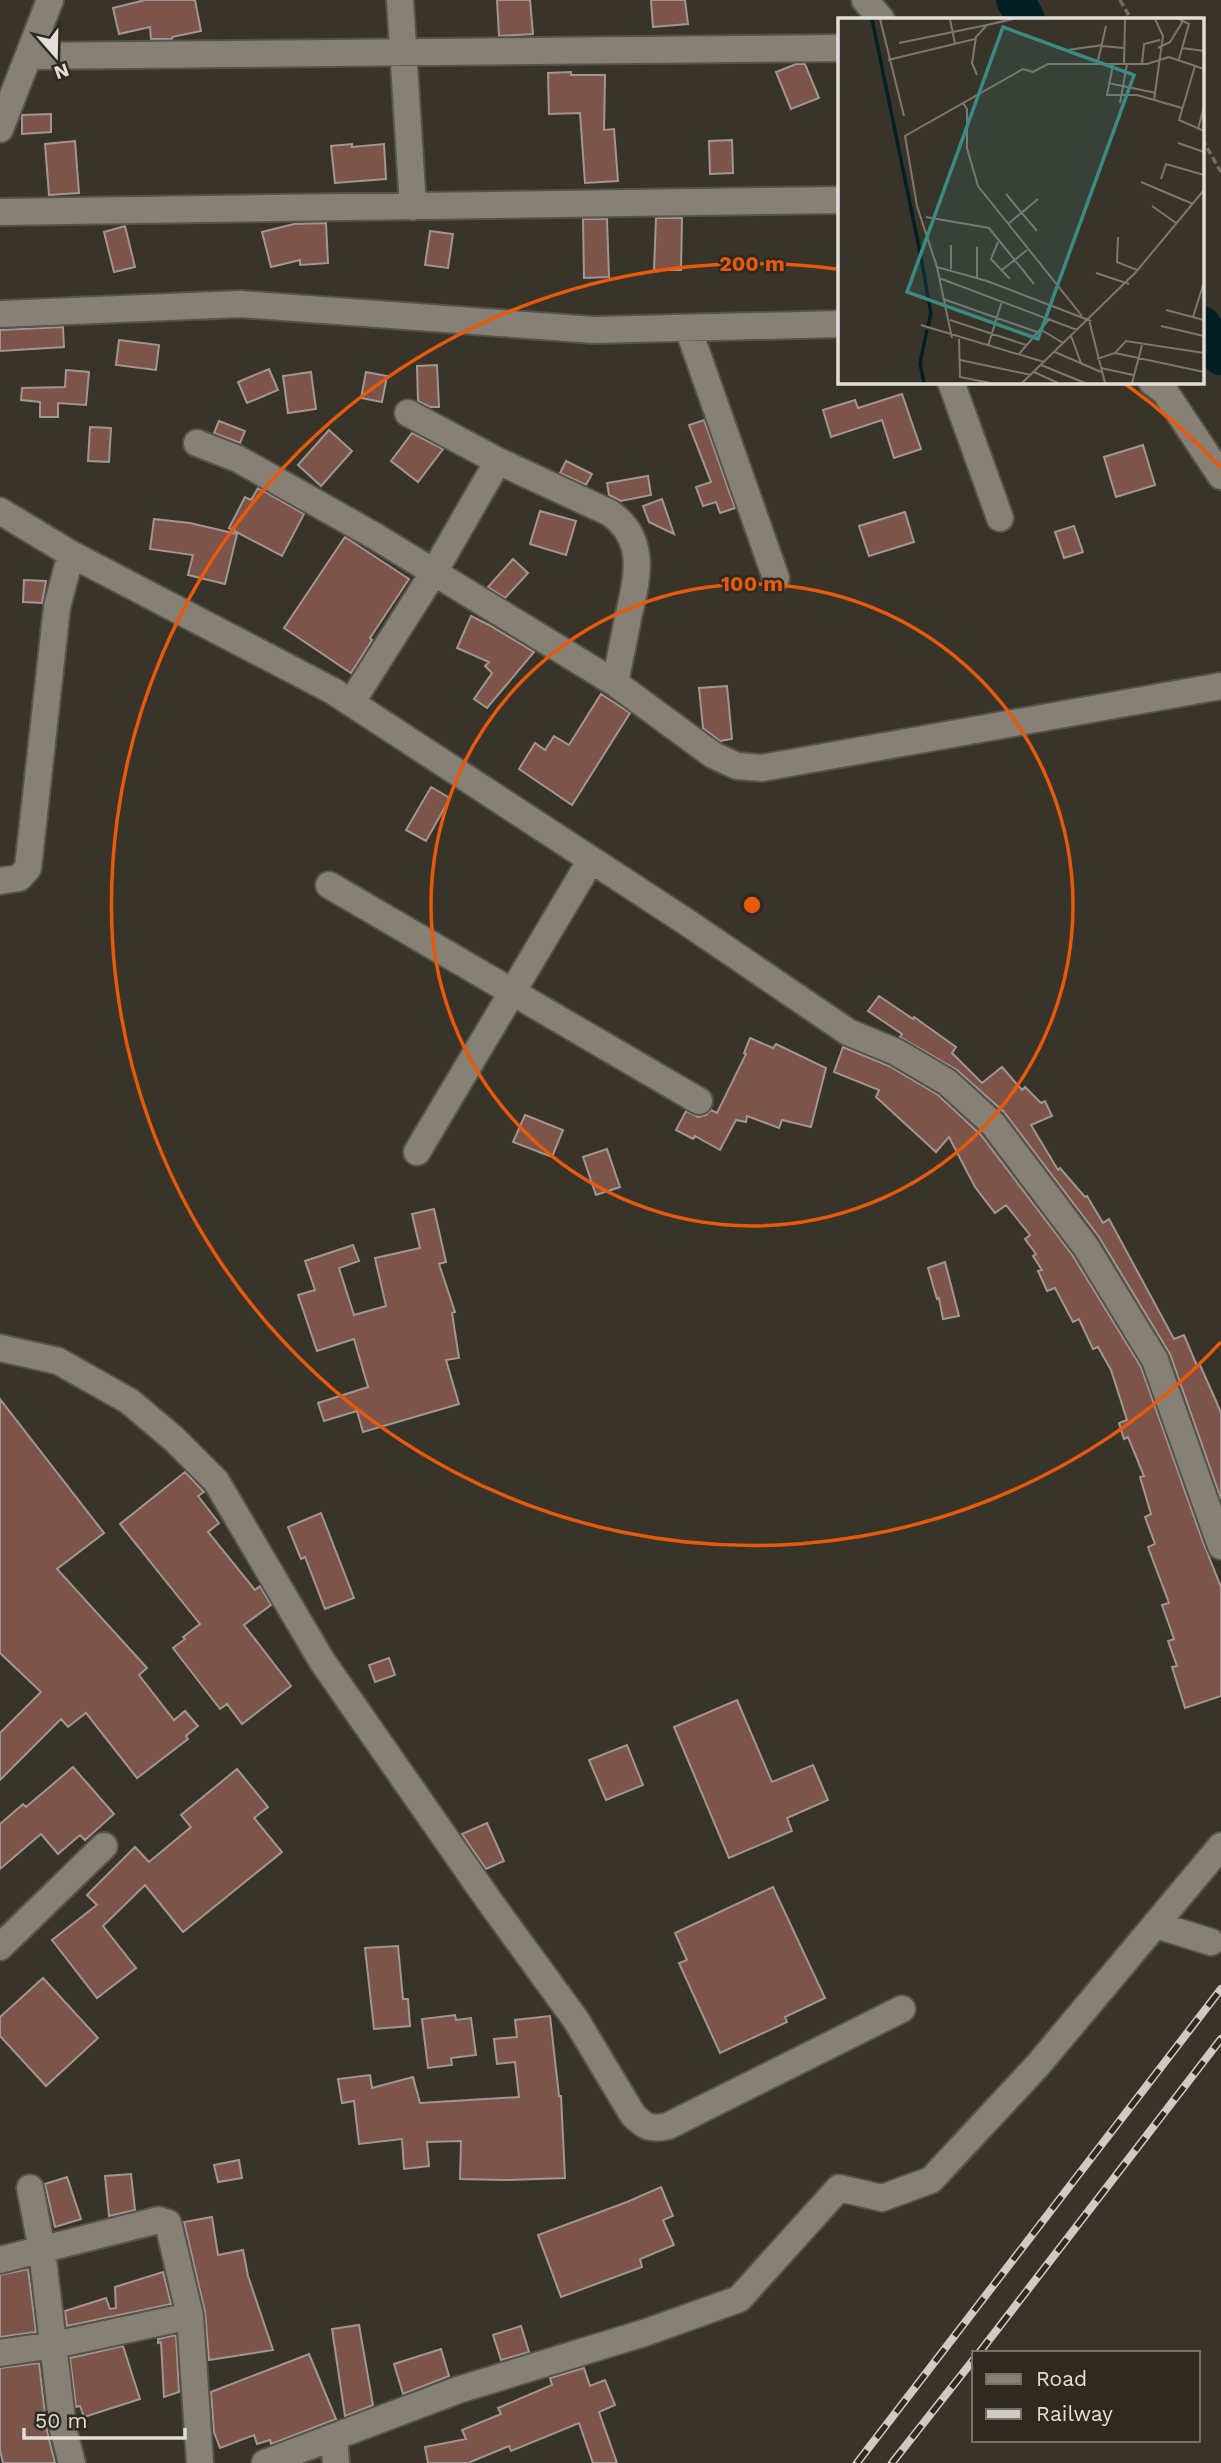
<svg xmlns="http://www.w3.org/2000/svg" width="1221" height="2463" font-family="'Work Sans',sans-serif">
	<rect width="100%" height="100%" fill="#39342a"/>
	<g fill="none" stroke-linecap="round" stroke-linejoin="round">
		<path stroke="#031e25" stroke-width="38" d="M1015 0 1026 19
			M1202 325 1221 356"/>
	</g>
	<path fill="#7d5449" stroke="#a39592" stroke-width="2" d="M145 0H195L201 31 172 37V39H151L150 27 119 34 113 8Z
		M497 0H530L533 34 499 36Z
		M651 0H685L688 24 653 27Z
		M796 64H805L819 98 791 109 776 72Z
		M571 72V75H605L604 130 614 129 618 181 585 183 580 113 549 114 548 73Z
		M51 114V132L22 134V115Z
		M732 140 733 173 710 174 709 141Z
		M75 141 79 193 49 195 45 144Z
		M352 144V147L384 144 386 179 335 183 331 146Z
		M656 218H682L681 270H654Z
		M583 219H607L609 277 584 278Z
		M326 223 328 263 300 265V260L271 267 262 232 294 224Z
		M125 226 135 267 114 272 104 232Z
		M430 231 453 234 448 268 425 265Z
		M63 327 64 347 0 351V330Z
		M119 340 159 345 156 370 116 365Z
		M437 365 439 407H430L418 401 417 366Z
		M269 369 278 390 247 403 238 382Z
		M66 370 89 372 86 405 58 403V417H40V402L21 400 22 388 65 387Z
		M311 372 316 409 288 413 283 376Z
		M366 372 387 376 382 402 361 398Z
		M902 394 921 449 894 458 882 420 831 437 823 410 855 400 858 408Z
		M704 420 735 508 720 513 716 502 703 506 696 487 711 482 689 425Z
		M219 421 245 431 240 443 214 433Z
		M90 427 111 428 109 462 88 461Z
		M329 430 352 451 321 486 298 465Z
		M412 433 443 449 418 482 391 461Z
		M1143 445 1155 485 1116 497 1104 457Z
		M566 461 592 474 586 485 560 473Z
		M648 476 651 495 621 501 609 495 607 483Z
		M258 488 304 514 282 556 229 528 245 497 251 500Z
		M662 499 674 534 649 522 643 506Z
		M540 511 576 521 566 555 530 544Z
		M905 512 914 542 869 556 859 526Z
		M154 519 190 523 237 534 225 584 188 575 193 555 150 549Z
		M1074 526 1083 552 1064 558 1055 532Z
		M345 537 409 579 370 638 372 640 351 673 284 628Z
		M513 559 528 573 505 598 488 587Z
		M24 580 46 581 42 603 23 602Z
		M471 616 489 625 534 652 487 708 474 699 492 673 485 666 489 662 457 648Z
		M727 686 732 739 720 741 703 728 699 688Z
		M601 694 630 713 572 805 519 769 535 743 545 750 554 736 569 745Z
		M431 787 450 798 426 841 406 830Z
		M879 996 913 1019 914 1017 956 1047 952 1053 982 1083 1002 1067 1022 1090 1025 1087 1041 1103 1045 1101 1052 1116 1031 1125 1058 1170 1060 1168 1085 1197 1087 1196 1103 1223 1109 1219 1174 1339 1184 1335 1197 1366 1200 1365 1216 1401 1221 1413V1499L1170 1354 1099 1237 1004 1112 957 1070 900 1037 902 1034 868 1011Z
		M750 1038 773 1048 776 1044 826 1068 811 1127 782 1120 779 1128 747 1116 746 1122 736 1120 720 1150 695 1136 693 1139 676 1130 686 1111 698 1117 706 1115 711 1110 717 1113 746 1054 744 1053Z
		M843 1047 889 1066 938 1095 981 1135 1073 1256 1141 1367 1203 1542 1221 1587V1696L1185 1708 1172 1667 1177 1666 1168 1641 1174 1639 1162 1605 1169 1603 1148 1547 1155 1544 1145 1517 1151 1514 1140 1477 1144 1476 1128 1437 1124 1439 1119 1423 1127 1420 1111 1370 1098 1347 1093 1349 1079 1319 1073 1322 1055 1288 1047 1291 1038 1271 1042 1270 1033 1256 1036 1254 1025 1239 1030 1235 1006 1205 995 1213 975 1187 949 1137 936 1152 876 1097 879 1090 834 1072Z
		M525 1115 563 1130 552 1157 513 1142Z
		M607 1149 620 1187 596 1195 583 1157Z
		M434 1209 446 1262 439 1264 455 1312 452 1313 459 1358 446 1360 459 1404 363 1432 357 1411 324 1421 318 1403 368 1387 354 1339 317 1351 298 1295 315 1290 305 1261 353 1245 359 1261 339 1268 354 1315 386 1306 375 1258 420 1248 412 1214Z
		M945 1262 959 1316 943 1319 939 1298 937 1299 928 1268Z
		M0 1399 104 1533 57 1569 147 1668 139 1675 174 1720 185 1711 198 1726 186 1736 188 1739 137 1778 86 1713 68 1727 61 1719 0 1780V1733L41 1692 0 1653Z
		M185 1472 204 1492 198 1496 219 1523 208 1532 255 1590 260 1586 271 1605 244 1625 291 1686 242 1724 227 1704 220 1709 173 1648 185 1639 183 1637 200 1624 120 1524Z
		M321 1513 354 1598 325 1609 305 1557 301 1559 288 1527Z
		M389 1658 395 1675 375 1682 369 1665Z
		M737 1700 772 1782 813 1765 828 1800 787 1818 792 1831 729 1858 674 1727Z
		M627 1745 643 1785 606 1800 589 1760Z
		M73 1767 114 1814 85 1840 80 1835 58 1854 41 1834 0 1869V1824L23 1804 26 1807Z
		M237 1769 268 1807 254 1818 282 1852 183 1932 145 1885 103 1926 136 1968 97 1998 52 1940 97 1905 87 1895 135 1847 149 1862 191 1827 181 1815Z
		M487 1823 504 1861 486 1869 462 1834Z
		M773 1887 825 1998 785 2017 787 2022 720 2053 679 1963 687 1960 675 1933Z
		M398 1946 403 1999H408L410 2026 374 2029 365 1948Z
		M43 1978 98 2038 46 2086 0 2036V2017Z
		M455 2015 456 2020 471 2018 476 2055 451 2058 452 2065 428 2068 422 2019Z
		M550 2016 559 2096H561L565 2178 506 2180 460 2179 461 2141 427 2142 429 2166 404 2169 402 2139 359 2144 354 2101 342 2103 338 2079 370 2075 372 2088 413 2077 420 2103 519 2097 515 2062 497 2064 494 2039 517 2037 515 2020Z
		M239 2160 242 2178 218 2182 214 2165Z
		M131 2174 135 2210 109 2216 105 2176Z
		M67 2177 81 2219 55 2227 45 2184Z
		M661 2187 673 2216 663 2220 674 2245 640 2259 642 2267 561 2297 538 2235 627 2202Z
		M212 2217 218 2255 243 2250 248 2276 273 2350 209 2360 205 2312 184 2222Z
		M28 2269 36 2332 0 2337V2275Z
		M163 2272 171 2304 67 2326 65 2311 106 2298 110 2309 116 2308 115 2287Z
		M359 2325 373 2405 345 2416 332 2329Z
		M521 2326 529 2352 501 2360 493 2335Z
		M176 2335 179 2392 164 2397 161 2342 158 2343V2339Z
		M123 2346 140 2399 84 2417 80 2406 76 2407 70 2358Z
		M441 2349 449 2376 403 2394 394 2364Z
		M309 2354 336 2419 271 2444 270 2440 257 2444 254 2435 220 2448 214 2432 211 2392Z
		M39 2363 47 2431 55 2463H3L0 2450V2368Z
		M584 2368 590 2386 605 2380 615 2405 599 2412 617 2463H593L579 2423 511 2451 509 2446 468 2463H428L425 2447 466 2439 462 2430 501 2414 498 2408 552 2385 550 2378Z"/>
	<g fill="none" stroke-linecap="round" stroke-linejoin="round">
		<defs>
			<path id="minor" d="M400 0 413 207
				M865 0 881 19
				M30 56 839 48
				M0 129 50 0
				M0 212 839 200
				M0 314 240 304 594 330 839 324
				M688 328 776 578
				M951 382 1000 518
				M1152 382 1165 392 1221 476
				M408 413 498 461 610 513C648 540 637 579 628 618 624 640 619 662 615 683
				M197 443 238 459 373 535 615 683 713 755 737 766 762 768 1221 686
				M0 511 71 554 333 691 685 921 848 1032 896 1052 947 1082 993 1124 1086 1247 1155 1360 1221 1546
				M351 703 434 572 498 461
				M0 881 19 878 28 868 57 607 71 554
				M329 885 699 1101
				M417 1152 591 860
				M0 1348 58 1361 129 1401 174 1439 216 1481 322 1661 490 1902 576 2020 633 2115C645 2127 651 2130 668 2126L902 2009
				M1156 1925 1211 1942
				M0 1947 104 1846
				M30 2188 42 2250 63 2429 72 2463
				M0 2260 159 2220 168 2223 190 2316 200 2463
				M0 2353 54 2345 190 2316
				M334 2437 336 2463
				M265 2463 458 2390 647 2332 739 2299 839 2188 882 2198 931 2180 1038 2065 1221 1846"/>
		</defs>
		<use href="#minor" stroke="#56534a" stroke-width="30"/>
		<path stroke="#716d64" stroke-width="3.5" stroke-dasharray="7 3.5" stroke-linecap="butt" d="M1120 0 1131 19
			M1202 139 1221 172"/>
		<use href="#minor" stroke="#868075" stroke-width="26"/>
		<defs>
			<path id="rail" d="M979 2353 1221 2039
				M857 2463 1221 1989
				M892 2463 974 2359"/>
		</defs>
		<use href="#rail" stroke="#cecbc4" stroke-width="8"/>
		<use href="#rail" stroke="#2e2a21" stroke-width="5" stroke-dasharray="16" stroke-linecap="butt"/>
	</g>
	<g fill="none" stroke="#e8590c" stroke-width="3.5">
		<circle cx="752" cy="905" r="321"/>
		<path d="M1221 1342A641 641 0 1 1 836 269M1124 383A641 641 0 0 1 1221 468"/>
	</g>
	<g transform="translate(838 18)">
		<rect width="366" height="366" fill="#39342a"/>
		<path fill="none" stroke="#031e25" stroke-width="3.5" d="M34 1 83 239 93 296 90 308M86 365 82 345 89 312"/>
		<path fill="none" stroke="#7c7870" stroke-width="2" d="M42 1 66 98M112 1 117 26M61 25 149 7M264 28 286 30M320 30 332 24 345 3M344 30 366 33M230 32 265 27M341 41 351 6 341 1M50 42 137 21M286 46 287 1M304 46 306 26 322 22M259 47 268 8M275 47 269 77H299L344 90M357 48 341 102 366 113M139 57 134 45 138 19 149 7 175 1M270 65 318 75M316 82 325 18 317 1M125 85 129 91V130L140 168 244 298M282 85 289 46M360 111 366 89M340 125 366 134M323 161 328 146 366 157M303 164 355 186M168 176 199 213M314 188 338 205M88 199 151 210 196 266M170 206 200 181M280 219 279 244 299 252M160 224 153 241 172 261M113 227V251M99 249 149 263 253 303M164 252 189 232M258 255 291 266M139 259V229M101 260 239 312M105 281 199 314M328 292 366 302M355 299 366 264M112 302 188 327M251 302 267 365M83 307 206 344M323 308 366 318M202 311 225 325M233 318 243 345M114 320 99 249 79 188 67 118 185 51 195 54 210 46H309L331 39 366 51M121 321 122 359 152 365M150 328 164 283M217 334 263 354M277 335 366 354M181 336 212 300M259 341 277 335 288 323 366 335M122 342 193 357M203 347 247 365M263 350 295 357M196 354 220 365M184 365 298 254 366 172M294 365 304 327"/>
		<path fill="#398b83" fill-opacity="0.15" stroke="#398b83" stroke-width="3.5" d="M165 9 296 57 200 321 69 274Z"/>
		<rect width="366" height="366" fill="none" stroke="#e1dfd8" stroke-width="3.5"/>
	</g>
	<circle cx="752" cy="905" r="10" fill="#e8590c" stroke="#2e2a21" stroke-width="3.5"/>
	<g font-size="21" text-anchor="middle" font-weight="bold" fill="#e8590c" stroke="#2e2a21" stroke-width="5" stroke-linejoin="round" paint-order="stroke">
		<text x="752" y="271">200 m</text>
		<text x="752" y="591">100 m</text>
	</g>
	<rect x="972" y="2351" width="228" height="91" fill="#2e2a21" stroke="#76726a" stroke-width="2"/>
	<rect x="986" y="2374" width="35" height="10" fill="#868075" stroke="#76726a" stroke-width="2"/>
	<text x="1036" y="2386" font-size="21" fill="#e1dfd8">Road</text>
	<rect x="986" y="2409" width="35" height="10" fill="#cecbc4" stroke="#76726a" stroke-width="2"/>
	<text x="1036" y="2421" font-size="21" fill="#e1dfd8">Railway</text>
	<g transform="translate(56 56) rotate(160)" stroke="#2e2a21" stroke-width="5" paint-order="stroke">
	<path d="M0-5L12 26L0 18L-12 26Z" fill="#e1dfd8"/>
	<text y="-10" font-size="19" font-weight="bold" text-anchor="middle" fill="#e1dfd8">N</text>
	</g>
	<path d="M24 2428v10h161v-10" fill="none" stroke="#e1dfd8" stroke-width="3.5"/>
	<text x="35" y="2428" font-size="21" fill="#e1dfd8" stroke="#2e2a21" stroke-width="5" paint-order="stroke">50 m</text>
</svg>
